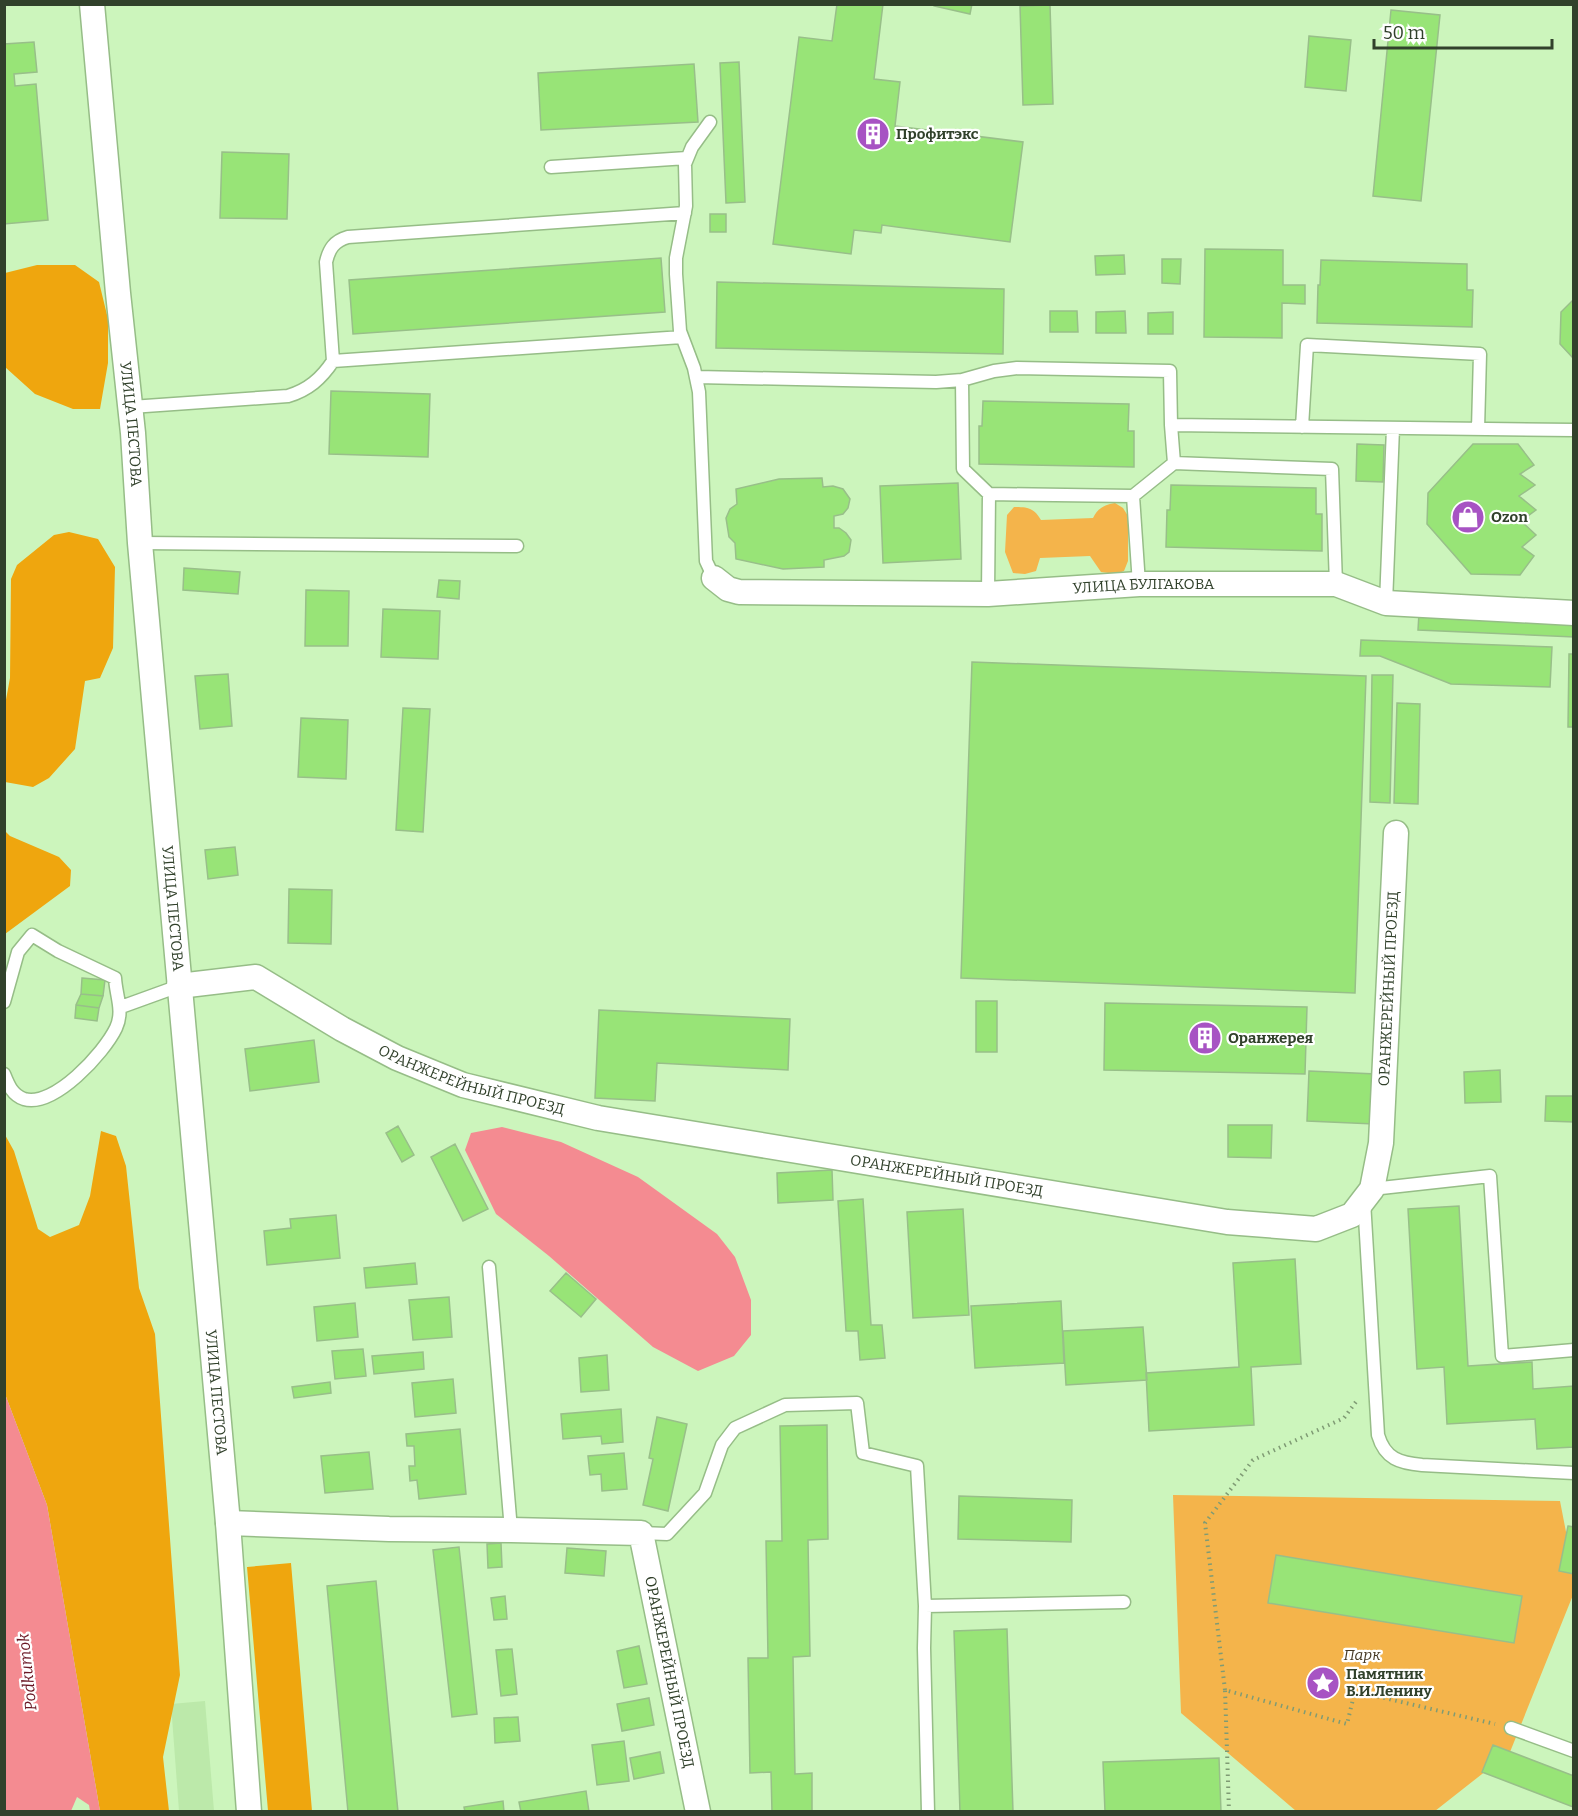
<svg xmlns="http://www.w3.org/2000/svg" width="1578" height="1816" font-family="Bitter,serif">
	<rect width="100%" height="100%" fill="#ccf5bc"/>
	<path fill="#bce9aa" d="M205 1701 214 1811H179L171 1704Z"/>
	<path fill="#f4b44b" d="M1115 503 1123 508 1128 516V561L1124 571 1116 574 1101 572 1090 556 1040 558 1036 571 1025 574 1013 573 1005 552 1007 515 1014 507C1028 507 1034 508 1041 520L1093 518C1098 508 1104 505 1115 503Z
		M1173 1495 1560 1501 1573 1568V1595L1510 1752 1435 1811H1296L1181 1713Z"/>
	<path fill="#efa60e" d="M37 265H75L99 282 108 319V363L100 409H73L35 394 5 367V273Z
		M69 532 98 539 115 567 113 648 100 678 85 681 75 749 49 778 33 787 5 782V705L10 678 11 579 17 565 54 535Z
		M4 830 10 836 59 857 71 870 70 886 5 934Z
		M101 1131 116 1136 126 1166 139 1288 155 1334 180 1675 163 1757 169 1811H100L47 1505 5 1394 4 1133 14 1151 38 1229 50 1237 79 1225 90 1196Z
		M291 1563 312 1811H268L247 1567Z"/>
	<path fill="#f48b91" d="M502 1127 561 1142 638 1177 717 1234 735 1257 751 1300V1335L734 1356 698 1371 653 1347 549 1256 496 1214 465 1150 471 1133Z
		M5 1394 47 1505 100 1811H90L89 1805 77 1797 71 1811H5Z"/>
	<path fill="#98e477" stroke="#98bf89" stroke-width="1.5" d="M837 4H883L874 79 900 82 895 126 1023 142 1010 242 882 225 881 233 854 230 851 254 773 244 799 37 832 41Z
		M934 4H972L970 14 934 6Z
		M1050 5 1053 104 1023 105 1020 6Z
		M1391 10 1440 15 1421 201 1373 196Z
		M1309 36 1351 40 1346 91 1305 87Z
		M34 42 37 72 14 74 15 86 36 84 48 220 4 224V44Z
		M739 62 745 202 726 203 720 63Z
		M694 64 698 122 541 130 538 73Z
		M222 152 289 154 287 219 220 218Z
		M710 214H726V232H710Z
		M1205 249 1283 250V285H1305V304L1282 303V338L1204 337Z
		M1124 255 1125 274 1096 275 1095 256Z
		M661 258 665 312 353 334 349 280Z
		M1162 259H1181L1180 284 1162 283Z
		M1321 260 1467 264V290H1473L1472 327 1317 323 1318 285H1320Z
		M717 282 1004 289 1003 354 716 348Z
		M1574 299V359L1560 344 1561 312Z
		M1050 311H1077L1078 332H1050Z
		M1125 311 1126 333H1096V312Z
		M1173 312V334H1148V313Z
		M331 391 430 394 428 457 329 454Z
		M983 401 1129 404 1128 431H1134V467L979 464V426H982Z
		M1357 444 1384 445 1383 482 1356 481Z
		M1473 444H1518L1534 465 1520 474 1535 485 1519 496 1536 510 1521 521 1536 535 1522 547 1534 556 1520 575 1471 574 1427 524 1428 493Z
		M822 478 823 487 833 486 843 489 850 499 848 508 843 514 834 516V528H839L846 533 851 540 849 552 844 556 824 560V567L783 569 736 559 735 543 729 537 726 518 730 509 737 504 736 489 779 479Z
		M958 483 961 559 883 563 880 486Z
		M1171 485 1316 488V514H1322V551L1166 547 1167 510H1170Z
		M184 568 240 572 238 594 183 590Z
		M439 580 460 581 459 599 437 597Z
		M306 590 349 591 348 646H305Z
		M383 609 440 611 438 659 381 657Z
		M1419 613 1574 620V637L1418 630Z
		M1361 640 1552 647 1550 687 1451 684 1380 656H1360Z
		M1569 654H1574V727H1568Z
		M972 662 1366 676 1355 993 961 978Z
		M228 674 232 726 200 729 195 676Z
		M1372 675H1393L1390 803 1370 802Z
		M1397 703 1420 704 1418 804 1394 803Z
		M403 708 430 709 423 832 396 830Z
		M301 718 348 720 346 779 298 777Z
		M235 847 238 875 208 879 205 850Z
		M289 889 332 890 331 944 288 943Z
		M82 978 105 980 103 996 81 994Z
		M81 994 103 996 99 1008 76 1005Z
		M976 1001H997V1052H976Z
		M1105 1003 1307 1007 1305 1074 1104 1070Z
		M76 1005 99 1008 97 1021 75 1018Z
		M599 1010 790 1019 788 1070 657 1063 655 1101 595 1098Z
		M314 1040 319 1082 250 1091 245 1049Z
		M1500 1070 1501 1102 1465 1103 1464 1072Z
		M1309 1071 1376 1074 1374 1124 1307 1121Z
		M1546 1096H1574V1122L1545 1121Z
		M1228 1125H1272L1271 1158 1228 1157Z
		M398 1126 414 1155 402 1162 386 1133Z
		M455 1144 488 1209 463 1221 431 1157Z
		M832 1170 833 1200 778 1203 777 1173Z
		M863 1199 871 1325H882L885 1358 860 1360 858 1331H846L838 1201Z
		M1459 1206 1468 1366 1532 1362 1533 1389 1574 1386V1447L1537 1449 1535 1419 1447 1424 1444 1367 1417 1369 1408 1209Z
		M963 1209 969 1315 913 1318 907 1212Z
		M336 1215 340 1258 267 1265 264 1231 291 1228 290 1219Z
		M1295 1259 1301 1364 1251 1367 1254 1425 1149 1431 1146 1373 1239 1367 1233 1263Z
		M415 1263 417 1284 366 1288 364 1268Z
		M566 1273 596 1299 581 1317 550 1291Z
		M449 1297 452 1337 413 1340 409 1300Z
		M1061 1301 1064 1363 975 1368 971 1306Z
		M355 1303 358 1337 317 1341 314 1307Z
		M1143 1327 1147 1380 1066 1385 1063 1331Z
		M363 1349 366 1376 335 1379 332 1351Z
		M423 1352 424 1369 374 1374 372 1356Z
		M607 1355 609 1390 581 1392 579 1358Z
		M453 1379 456 1413 415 1417 412 1383Z
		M330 1382 331 1393 294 1398 292 1387Z
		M621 1409 623 1442 602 1444 601 1436 563 1439 561 1414Z
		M657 1417 687 1424 668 1511 643 1505 653 1459 649 1458Z
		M827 1425 828 1539 808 1540 810 1656 793 1657 795 1774 812 1773V1812H772L771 1772 750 1773 748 1658H768L766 1541H782L780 1426Z
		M460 1429 466 1494 419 1499 417 1480 410 1481 409 1466H415L414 1446H407L406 1434Z
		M369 1452 373 1489 325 1493 321 1456Z
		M624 1453 627 1489 602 1491 601 1474 590 1475 588 1456Z
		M959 1496 1072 1500 1071 1542 958 1539Z
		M1568 1526 1574 1527V1574L1559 1571Z
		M501 1543 502 1567 488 1568 487 1544Z
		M459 1547 477 1714 452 1717 433 1550Z
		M567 1548 606 1551 604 1576 565 1573Z
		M1276 1555 1522 1596 1514 1643 1268 1603Z
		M376 1581 398 1812H348L327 1586Z
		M505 1596 507 1619 494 1620 491 1598Z
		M1007 1629 1013 1812H960L954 1631Z
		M639 1646 647 1684 624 1688 617 1651Z
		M512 1649 517 1694 501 1696 496 1650Z
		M649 1698 654 1725 622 1731 617 1704Z
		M518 1717 520 1741 495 1743 494 1718Z
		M624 1741 629 1781 597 1785 592 1745Z
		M1493 1745 1574 1776 1573 1807 1482 1772Z
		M660 1752 664 1773 634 1779 630 1758Z
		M1219 1758 1221 1812H1105L1103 1762Z
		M586 1791 589 1812H521L519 1802Z
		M503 1801 504 1812H465L464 1807Z"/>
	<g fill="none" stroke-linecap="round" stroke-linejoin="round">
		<defs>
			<path id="lane" d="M710 122 692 147 685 164 686 206 676 258V274L680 331 694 368 699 392 706 561 714 578
				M551 167 687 158
				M682 337 333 361 326 262C329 249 334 241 348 237L685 213
				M697 377 936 382 962 380 994 371 1017 368 1170 371 1171 425
				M962 380 963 469 989 494 988 594
				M131 407 288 396C308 390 321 379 333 361
				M1302 427 1307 345 1480 354 1478 429
				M1174 463 1332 469 1336 584
				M989 494 1133 496 1174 463 1171 425 1574 430
				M1133 496 1139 584
				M140 543 517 546
				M1386 603 1393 428
				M4 1002 18 952 32 935 58 951 115 978C116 996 124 1011 116 1028 104 1053 54 1108 24 1099 12 1095 8 1084 4 1074
				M121 1007 179 986
				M1372 1189 1490 1176 1502 1356 1574 1350
				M1364 1201 1378 1435C1385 1459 1400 1463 1422 1465L1574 1473
				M489 1267 511 1530
				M641 1533 667 1534 705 1493 722 1445 735 1428 785 1405 857 1403 863 1453 917 1466 925 1606 924 1648 928 1812
				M925 1606 1124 1602
				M1511 1728 1574 1751"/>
			<g id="street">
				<path id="s1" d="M92 4 118 293 133 433 140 543 228 1523 249 1812"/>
				<path id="s2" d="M714 578 728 589 739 592 988 594 1139 584H1336L1386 603 1574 613"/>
				<path id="s3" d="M179 986 256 977 342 1029 397 1058 463 1085 598 1118 1227 1222 1316 1229 1352 1215 1372 1189 1381 1143 1396 833"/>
				<path id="s4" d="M228 1523 389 1529 511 1530 641 1533 698 1812"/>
			</g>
		</defs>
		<use href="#lane" stroke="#96bd87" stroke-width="15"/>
		<use href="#street" stroke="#96bd87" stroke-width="27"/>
		<path stroke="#7f9b74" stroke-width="4" stroke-dasharray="1.5 4.5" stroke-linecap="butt" d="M1225 1690 1205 1523 1253 1460 1344 1418 1358 1399
			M1229 1812 1225 1690 1347 1724 1355 1691 1495 1724"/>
		<use href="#lane" stroke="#fff" stroke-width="12"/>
		<use href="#street" stroke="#fff" stroke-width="24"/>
	</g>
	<defs>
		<symbol id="building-disc" viewBox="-11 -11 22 22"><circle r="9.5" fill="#a753c3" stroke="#fff"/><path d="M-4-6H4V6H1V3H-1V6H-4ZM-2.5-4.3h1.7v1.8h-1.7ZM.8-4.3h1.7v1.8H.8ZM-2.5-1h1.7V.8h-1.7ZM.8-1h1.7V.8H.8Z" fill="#fff"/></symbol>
		<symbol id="shop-disc" viewBox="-11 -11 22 22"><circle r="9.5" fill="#a753c3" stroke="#fff"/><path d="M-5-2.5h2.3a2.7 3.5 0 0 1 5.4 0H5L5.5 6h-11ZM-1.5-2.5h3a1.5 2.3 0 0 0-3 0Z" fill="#fff"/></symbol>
		<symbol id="sight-disc" viewBox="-11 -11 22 22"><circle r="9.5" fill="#a753c3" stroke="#fff"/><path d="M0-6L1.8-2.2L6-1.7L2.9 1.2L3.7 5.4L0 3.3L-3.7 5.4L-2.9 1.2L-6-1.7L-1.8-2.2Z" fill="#fff"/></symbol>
	</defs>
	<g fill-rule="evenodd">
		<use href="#building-disc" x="854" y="115" width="38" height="38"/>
		<use href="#shop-disc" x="1449" y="498" width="38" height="38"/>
		<use href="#building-disc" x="1186" y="1019" width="38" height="38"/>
		<use href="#sight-disc" x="1304" y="1664" width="38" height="38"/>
	</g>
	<g text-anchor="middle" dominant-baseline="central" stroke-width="4.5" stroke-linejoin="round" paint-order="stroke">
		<g font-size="15" font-weight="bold" fill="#31412b" stroke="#fff" text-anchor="start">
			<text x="896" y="134">Профитэкс</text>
			<text x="1491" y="517">Ozon</text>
			<text x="1228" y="1038">Оранжерея</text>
			<text x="1346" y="1674">Памятник<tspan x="1346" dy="17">В.И.Ленину</tspan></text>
		</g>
		<g font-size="15" fill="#31412b" stroke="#fff">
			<text stroke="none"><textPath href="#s1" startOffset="422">УЛИЦА ПЕСТОВА</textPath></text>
			<text stroke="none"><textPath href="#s2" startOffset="434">УЛИЦА БУЛГАКОВА</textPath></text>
			<text stroke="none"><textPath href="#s1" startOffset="908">УЛИЦА ПЕСТОВА</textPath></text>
			<text stroke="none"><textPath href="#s3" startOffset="1450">ОРАНЖЕРЕЙНЫЙ ПРОЕЗД</textPath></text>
			<text stroke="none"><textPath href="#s3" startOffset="318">ОРАНЖЕРЕЙНЫЙ ПРОЕЗД</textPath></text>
			<text stroke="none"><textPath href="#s3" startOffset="804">ОРАНЖЕРЕЙНЫЙ ПРОЕЗД</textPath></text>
			<text stroke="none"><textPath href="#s1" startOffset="1394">УЛИЦА ПЕСТОВА</textPath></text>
			<text stroke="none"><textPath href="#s4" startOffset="555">ОРАНЖЕРЕЙНЫЙ ПРОЕЗД</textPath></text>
		</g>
		<g font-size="15" font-style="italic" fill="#453723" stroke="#fff">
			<text x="1362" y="1655">Парк</text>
		</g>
		<g font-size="16" font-style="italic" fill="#6a1825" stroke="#fff">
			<text transform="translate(27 1672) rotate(-96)">Podkumok</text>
		</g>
	</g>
	<rect width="1578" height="1816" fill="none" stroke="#31412b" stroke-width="12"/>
	<path d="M1374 39v9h178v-9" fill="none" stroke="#31412b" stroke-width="3"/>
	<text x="1383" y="39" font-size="18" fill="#31412b" stroke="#ffffff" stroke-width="4.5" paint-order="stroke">50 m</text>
</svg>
